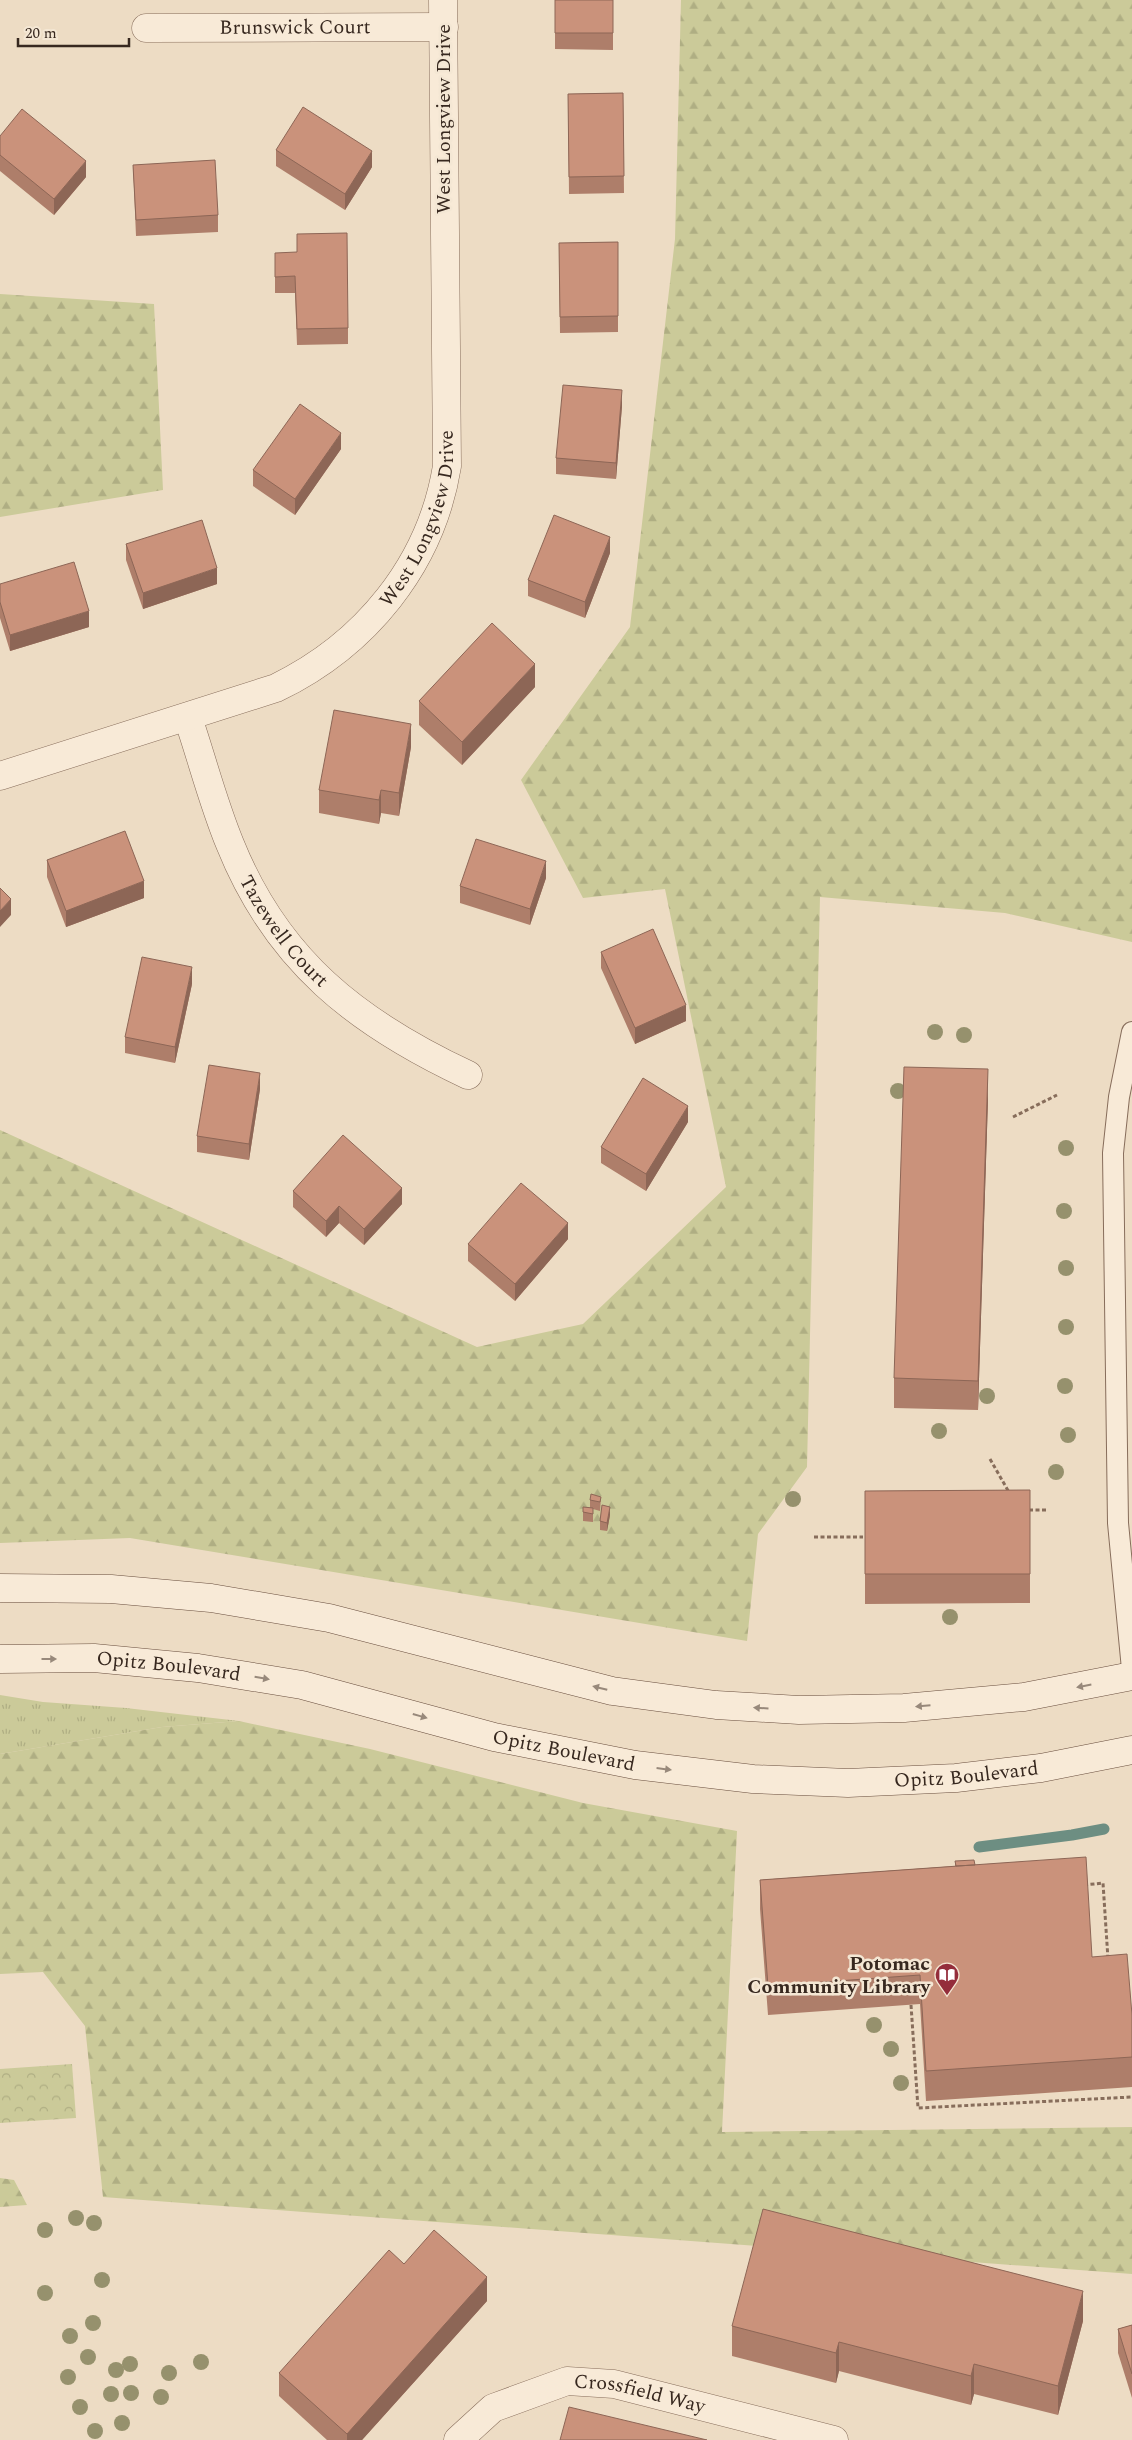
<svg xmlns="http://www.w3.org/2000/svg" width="1132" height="2440" font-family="Spectral,serif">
	<defs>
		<pattern id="grass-tufts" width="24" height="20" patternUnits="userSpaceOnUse" patternTransform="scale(1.25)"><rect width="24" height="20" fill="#cbca99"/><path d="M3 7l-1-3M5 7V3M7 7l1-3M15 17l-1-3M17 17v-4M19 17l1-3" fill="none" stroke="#afae83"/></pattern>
		<pattern id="forest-firs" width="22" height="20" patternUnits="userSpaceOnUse" patternTransform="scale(1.25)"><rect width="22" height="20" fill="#cbca99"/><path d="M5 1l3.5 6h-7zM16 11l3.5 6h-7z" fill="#afae83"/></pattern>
		<pattern id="park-crowns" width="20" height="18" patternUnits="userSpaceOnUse" patternTransform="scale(1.25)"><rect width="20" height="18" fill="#cbca99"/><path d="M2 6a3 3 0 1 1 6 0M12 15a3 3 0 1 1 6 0" fill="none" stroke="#afae83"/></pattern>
	</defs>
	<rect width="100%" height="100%" fill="#eddcc4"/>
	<path fill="url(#grass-tufts)" d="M0 1695 43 1702 126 1708 239 1721 162 1727 0 1754Z"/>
	<path fill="url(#forest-firs)" d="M681 0H1132V942L1005 913 820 897 807 1467 758 1534 747 1641 130 1538 0 1543V1130L477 1347 583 1324 726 1187 665 889 583 898 521 780 630 627 675 239Z
		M0 294 154 304 163 490 0 517Z
		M239 1721 370 1749 583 1803 737 1831 722 2132 1132 2127V2274L103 2197 85 2026 43 1972 0 1974V1754L162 1727Z
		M0 2178 14 2180 27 2205 0 2207Z"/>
	<path fill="url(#park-crowns)" d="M72 2064 76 2118 0 2123V2069Z"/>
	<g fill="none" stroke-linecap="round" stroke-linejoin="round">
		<path stroke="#6d8e82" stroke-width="11" d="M979 1847 1072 1835 1104 1829"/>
		<defs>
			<path id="service" d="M1132 1032 1119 1097 1113 1153 1118 1523 1132 1669"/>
			<g id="minor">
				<path id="s1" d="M146 28 444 27"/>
				<path id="s2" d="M188 718C202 759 213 803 230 844 277 961 357 1023 468 1075"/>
				<path id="s3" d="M0 776 276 688C365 645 431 565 447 466L443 0"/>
				<path id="s4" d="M458 2440 493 2408 567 2381 614 2384 834 2440"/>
			</g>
			<g id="secondary">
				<path d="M0 1588 111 1589 211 1598 329 1618 612 1691 716 1705 799 1710 904 1708 1024 1697 1132 1676"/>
				<path id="s5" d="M0 1659 94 1658 198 1668 302 1685 494 1737 635 1765 753 1779 848 1783 956 1778 1041 1768 1132 1750"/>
			</g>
		</defs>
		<use href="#service" stroke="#876d5b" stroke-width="22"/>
		<use href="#minor" stroke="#876d5b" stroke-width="29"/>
		<use href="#secondary" stroke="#694e3e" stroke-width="29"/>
		<path stroke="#876d5b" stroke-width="3" stroke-dasharray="4 2.5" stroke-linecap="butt" d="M1013 1117 1057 1095
			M990 1459 1010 1494
			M1029 1510H1048
			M814 1537H863
			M1084 1885 1103 1883 1108 1959
			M911 2005 918 2108 1132 2097"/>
		<use href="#service" stroke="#f8ead7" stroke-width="20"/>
		<use href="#minor" stroke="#f8ead7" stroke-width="28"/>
		<use href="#secondary" stroke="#f8ead7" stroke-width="28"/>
	</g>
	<g fill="#96916d">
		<circle cx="935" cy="1032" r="8"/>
		<circle cx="964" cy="1035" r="8"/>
		<circle cx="898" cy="1091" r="8"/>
		<circle cx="1066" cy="1148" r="8"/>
		<circle cx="1064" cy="1211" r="8"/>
		<circle cx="1066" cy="1268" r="8"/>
		<circle cx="1066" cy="1327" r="8"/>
		<circle cx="1065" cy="1386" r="8"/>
		<circle cx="987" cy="1396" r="8"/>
		<circle cx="939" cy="1431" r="8"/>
		<circle cx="1068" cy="1435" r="8"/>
		<circle cx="1056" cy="1472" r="8"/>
		<circle cx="793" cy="1499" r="8"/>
		<circle cx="950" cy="1617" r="8"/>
		<circle cx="874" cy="2025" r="8"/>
		<circle cx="891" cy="2049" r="8"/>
		<circle cx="901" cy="2083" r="8"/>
		<circle cx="76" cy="2218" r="8"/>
		<circle cx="94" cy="2223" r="8"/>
		<circle cx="45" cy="2230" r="8"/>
		<circle cx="102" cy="2280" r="8"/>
		<circle cx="45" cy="2293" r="8"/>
		<circle cx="93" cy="2323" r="8"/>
		<circle cx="70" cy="2336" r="8"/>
		<circle cx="88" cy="2357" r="8"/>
		<circle cx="201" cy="2362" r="8"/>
		<circle cx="130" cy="2364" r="8"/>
		<circle cx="116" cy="2370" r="8"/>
		<circle cx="169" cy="2373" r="8"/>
		<circle cx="68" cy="2377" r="8"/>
		<circle cx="131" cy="2393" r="8"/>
		<circle cx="111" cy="2394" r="8"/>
		<circle cx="161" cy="2397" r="8"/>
		<circle cx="80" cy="2407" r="8"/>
		<circle cx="122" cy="2423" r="8"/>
		<circle cx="95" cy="2431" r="8"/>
	</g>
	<path fill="#ae7e6a" d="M555 0H613V50L555 49Z
		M623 93 624 193 569 194 568 94Z
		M0 136 86 177 54 215 0 171Z
		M276 150 372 167 345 210 276 166Z
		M133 165 218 215V232L136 236Z
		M618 242V332L560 333 559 243Z
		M275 253 348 328V344L297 345 295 293H275Z
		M622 406 616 479 556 474V458Z
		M341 449 295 515 253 486V470Z
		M126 544 217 584 143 609 126 560Z
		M610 553 585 618 528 596V580Z
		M0 584 89 627 10 651 0 618Z
		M535 687 462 765 419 725V701Z
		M411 747 399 816 381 813 379 824 319 813V790Z
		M47 860 144 898 66 927 47 877Z
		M546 878 530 925 460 903V886Z
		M601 952 686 1021 635 1044 601 968Z
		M192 984 175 1063 125 1053V1037Z
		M260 1089 249 1160 197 1152V1136Z
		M988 1099 978 1410 894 1408V1378Z
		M688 1122 646 1191 601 1163V1147Z
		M293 1191 402 1204 364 1245 339 1223 326 1237 293 1207Z
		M568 1239 515 1301 468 1261V1244Z
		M1030 1490V1603L865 1604V1491Z
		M601 1497 600 1511 593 1509V1522L583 1521V1512L590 1508V1500Z
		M610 1515 607 1531 600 1530V1521Z
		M955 1861 975 1865 1092 1957 1132 2015V2087L926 2101 920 2004 768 2015 760 1909V1880L955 1866Z
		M404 2264 487 2301 362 2440H327L279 2396V2373Z
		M1083 2321 1058 2415 974 2394 971 2405 839 2371 836 2383 732 2356V2326Z
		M1132 2325V2398L1118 2353V2329Z"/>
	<path fill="#8d6656" d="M372 151V167L345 210V194Z
		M86 161V177L54 215V199Z
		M622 390V406L616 479V463Z
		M341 433V449L295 515V499Z
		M610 537V553L585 618V602Z
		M217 568V584L143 609V593Z
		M89 611V627L10 651V635Z
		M535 664V687L462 765V742Z
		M411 724V747L399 816V793Z
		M381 790V813L379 824V800Z
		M546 861V878L530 925V909Z
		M144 881V898L66 927V911Z
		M11 899V915L0 927V911Z
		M192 967V984L175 1063V1047Z
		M686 1005V1021L635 1044V1028Z
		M988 1069V1099L978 1410V1381Z
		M260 1073V1089L249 1160V1144Z
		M688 1106V1122L646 1191V1174Z
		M402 1188V1204L364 1245V1229Z
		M339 1206V1223L326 1237V1221Z
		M568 1223V1239L515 1301V1284Z
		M610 1507V1515L607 1531V1523Z
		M487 2277V2301L362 2440H347V2434Z
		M1083 2291V2321L1058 2415V2386Z
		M839 2342V2371L836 2383V2353Z
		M974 2364V2394L971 2405V2376Z"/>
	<path fill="#ca927b" stroke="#8d6656" d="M555 0H613V33H555Z
		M623 93 624 176 569 177 568 94Z
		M303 107 372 151 345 194 276 150Z
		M22 109 86 161 54 199 0 155V136Z
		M215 160 218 215 136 220 133 165Z
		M347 233 348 328 297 329 295 276 275 277V253L297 252V234Z
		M618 242V316L560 317 559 243Z
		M563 385 622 390 616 463 556 458Z
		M300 404 341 433 295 499 253 470Z
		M554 515 610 537 585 602 528 580Z
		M202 520 217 568 143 593 126 544Z
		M74 562 89 611 10 635 0 602V584Z
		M492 623 535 664 462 742 419 701Z
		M334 710 411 724 399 793 381 790 379 800 319 790Z
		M125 831 144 881 66 911 47 860Z
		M476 839 546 861 530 909 460 886Z
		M0 888 11 899 0 911Z
		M653 929 686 1005 635 1028 601 952Z
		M142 957 192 967 175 1047 125 1037Z
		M209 1065 260 1073 249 1144 197 1136Z
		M904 1067 988 1069 978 1381 894 1378Z
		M643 1078 688 1106 646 1174 601 1147Z
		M343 1135 402 1188 364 1229 339 1206 326 1221 293 1191Z
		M521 1183 568 1223 515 1284 468 1244Z
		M1030 1490V1574H865V1491Z
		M591 1494 601 1497 600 1502 590 1500Z
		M602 1505 610 1507 607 1523 600 1521Z
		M583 1507 593 1508V1514L583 1512Z
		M1086 1857 1092 1957 1127 1954 1132 2015V2057L926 2071 920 1975 768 1986 760 1880Z
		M974 1860 975 1865 956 1866 955 1861Z
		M763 2209 1083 2291 1058 2386 974 2364 971 2376 839 2342 836 2353 732 2326Z
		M434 2230 487 2277 347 2434 279 2373 389 2250 404 2264Z
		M1132 2325V2374L1118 2329Z
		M569 2407 707 2440H560Z"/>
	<defs><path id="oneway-solid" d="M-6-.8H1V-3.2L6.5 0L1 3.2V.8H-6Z" transform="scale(1.25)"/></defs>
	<g fill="#98897b">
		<use href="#oneway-solid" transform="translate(49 1659)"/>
		<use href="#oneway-solid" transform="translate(262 1678) rotate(10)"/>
		<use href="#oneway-solid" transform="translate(1084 1686) rotate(169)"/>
		<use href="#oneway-solid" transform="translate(600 1688) rotate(-166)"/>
		<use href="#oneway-solid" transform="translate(923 1706) rotate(175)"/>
		<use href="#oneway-solid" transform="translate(761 1708) rotate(-176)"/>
		<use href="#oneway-solid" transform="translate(420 1716) rotate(16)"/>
		<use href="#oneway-solid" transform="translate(664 1769) rotate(7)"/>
	</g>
	<defs>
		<symbol id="library-pin" viewBox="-11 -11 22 30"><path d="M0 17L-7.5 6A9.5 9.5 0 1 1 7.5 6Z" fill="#942d3b" stroke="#f4e7d4"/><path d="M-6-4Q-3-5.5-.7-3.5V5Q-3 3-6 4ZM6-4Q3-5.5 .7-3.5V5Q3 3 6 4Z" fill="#fff"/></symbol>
	</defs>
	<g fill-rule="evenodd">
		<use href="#library-pin" x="933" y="1961" width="28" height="38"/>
	</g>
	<g text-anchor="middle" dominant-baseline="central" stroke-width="5" stroke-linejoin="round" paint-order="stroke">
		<g font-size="20" fill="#37281f" stroke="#f4e7d4">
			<text stroke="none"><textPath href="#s1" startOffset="149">Brunswick Court</textPath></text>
			<text transform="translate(444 119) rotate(-90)">West Longview Drive</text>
			<text stroke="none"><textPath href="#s3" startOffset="522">West Longview Drive</textPath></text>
			<text stroke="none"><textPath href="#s2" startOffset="236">Tazewell Court</textPath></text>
			<text stroke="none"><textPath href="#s5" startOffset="169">Opitz Boulevard</textPath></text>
			<text stroke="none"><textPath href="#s5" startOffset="574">Opitz Boulevard</textPath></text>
			<text stroke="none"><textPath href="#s5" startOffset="979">Opitz Boulevard</textPath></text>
			<text stroke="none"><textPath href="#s4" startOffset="200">Crossfield Way</textPath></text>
		</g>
		<g font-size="20" font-weight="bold" fill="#37281f" stroke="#f4e7d4" text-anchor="end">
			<text x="930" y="1964">Potomac<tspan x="930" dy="23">Community Library</tspan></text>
		</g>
	</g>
	<path d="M18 38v8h111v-8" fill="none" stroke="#37281f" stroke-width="2.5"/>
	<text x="25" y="38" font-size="15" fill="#37281f" stroke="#f4e7d4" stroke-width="4" paint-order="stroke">20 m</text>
</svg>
